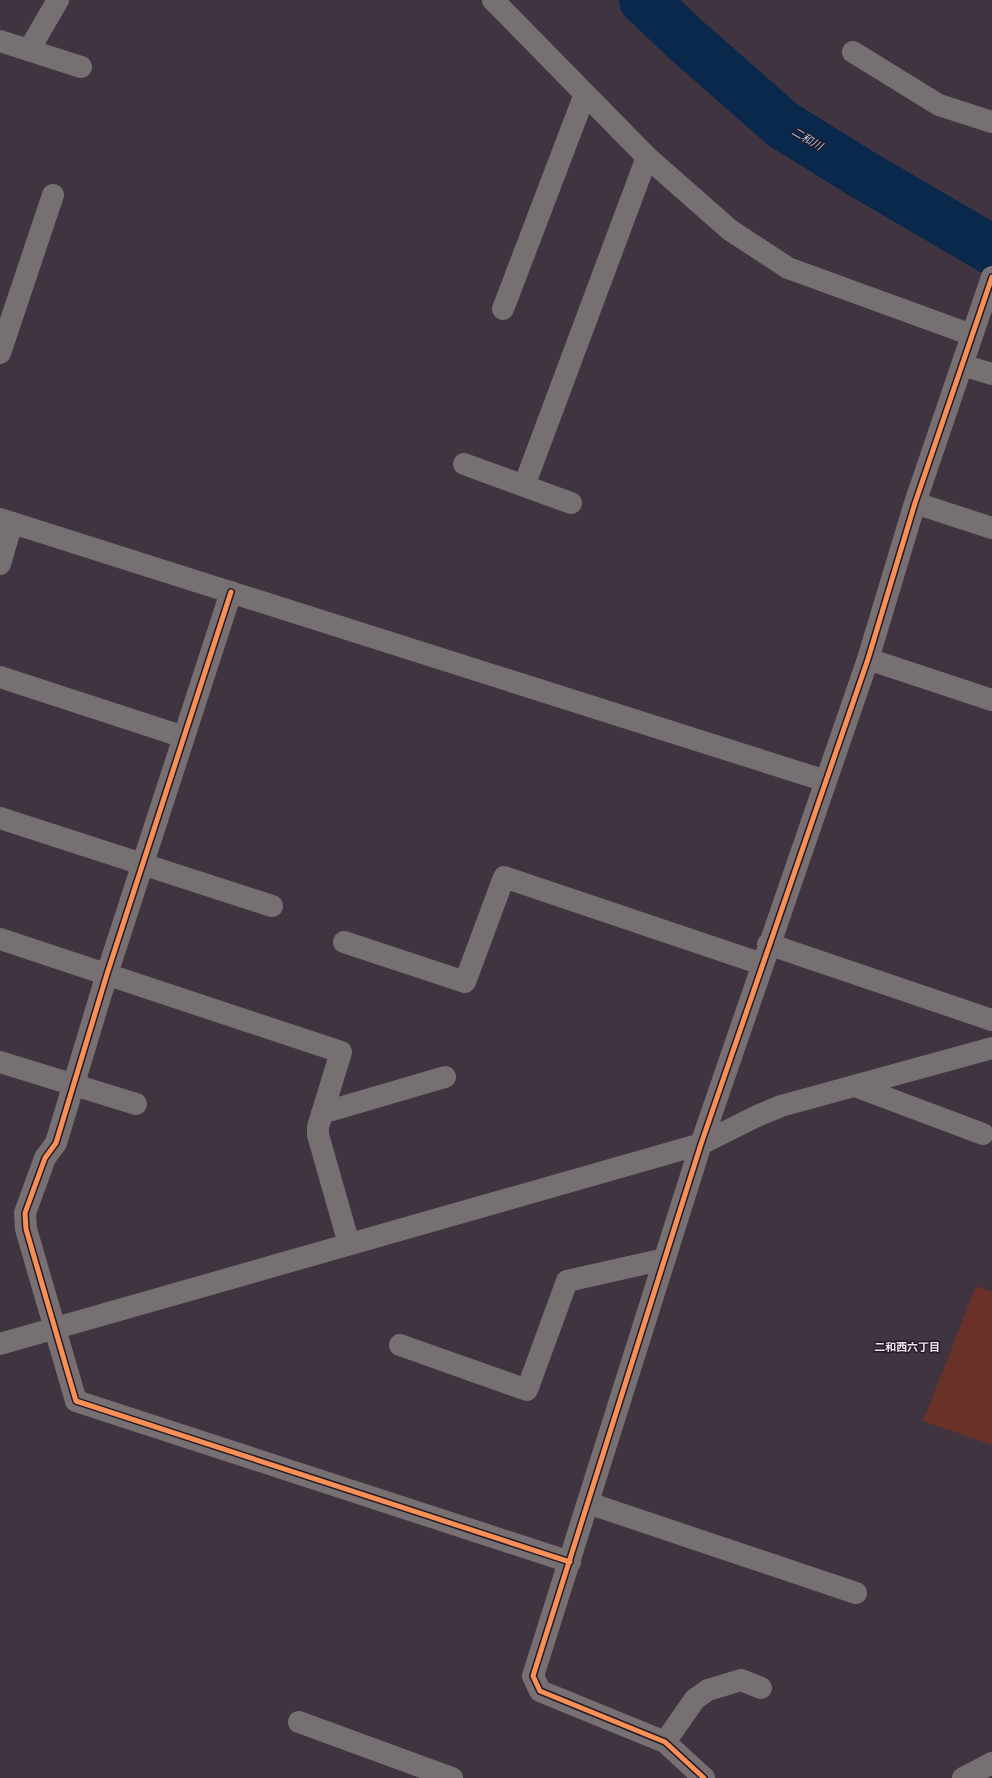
<svg xmlns="http://www.w3.org/2000/svg" width="992" height="1778" font-family="'Source Serif 4','Noto Sans JP',serif">
	<rect width="100%" height="100%" fill="#3f3440"/>
	<path fill="#693127" d="M976 1286 992 1292V1445L923 1421Z"/>
	<g fill="none" stroke-linecap="round" stroke-linejoin="round">
		<path stroke="#0a284b" stroke-width="50" d="M644 0 684 38 783 125 862 174 992 250"/>
		<path stroke="#767073" stroke-width="22" d="M493 0 647 157 730 230 788 268 972 335
			M0 41 81 67
			M29 50 58 0
			M853 52 939 105 992 122
			M503 309 585 94
			M0 353 53 195
			M962 365 992 374
			M464 464 571 503
			M524 486 647 157
			M915 503 992 528
			M0 519 826 781
			M0 564 12 523
			M231 592 107 974 56 1143 45 1158 25 1213 26 1229 76 1401 570 1562
			M868 659 992 700
			M0 677 184 737
			M0 818 272 906
			M0 939 341 1052 318 1127V1135L349 1244
			M344 942 465 982 504 877 762 964
			M768 944 992 1020
			M0 1062 136 1104
			M855 1086 983 1134
			M322 1113 445 1077
			M0 1344 701 1144 757 1116 781 1106 992 1048
			M400 1345 527 1390 567 1281 665 1259
			M588 1503 856 1593
			M299 1722 452 1778
			M665 1742 695 1699 708 1690 741 1680 761 1688
			M704 1778 665 1742 540 1691 533 1676 701 1144 868 659 915 503 992 277
			M963 1778 992 1763"/>
		<defs>
			<path id="cycleway" d="M231 592 107 974 56 1143 45 1158 25 1213 26 1229 76 1401 570 1562
				M704 1778 665 1742 540 1691 533 1676 701 1144 868 659 915 503 992 277"/>
		</defs>
		<use href="#cycleway" stroke="#241a25" stroke-width="8"/>
		<use href="#cycleway" stroke="#f78f57" stroke-width="5"/>
	</g>
	<g text-anchor="middle" dominant-baseline="central" stroke-width="3" stroke-linejoin="round" paint-order="stroke">
		<g font-size="11" font-style="italic" fill="#a2c8f5" stroke="#241a25">
			<text transform="translate(807 139) rotate(31)">二和川</text>
		</g>
		<g font-size="11" font-weight="bold" fill="#ecdeed" stroke="#241a25">
			<text x="907" y="1347">二和西六丁目</text>
		</g>
	</g>
</svg>
